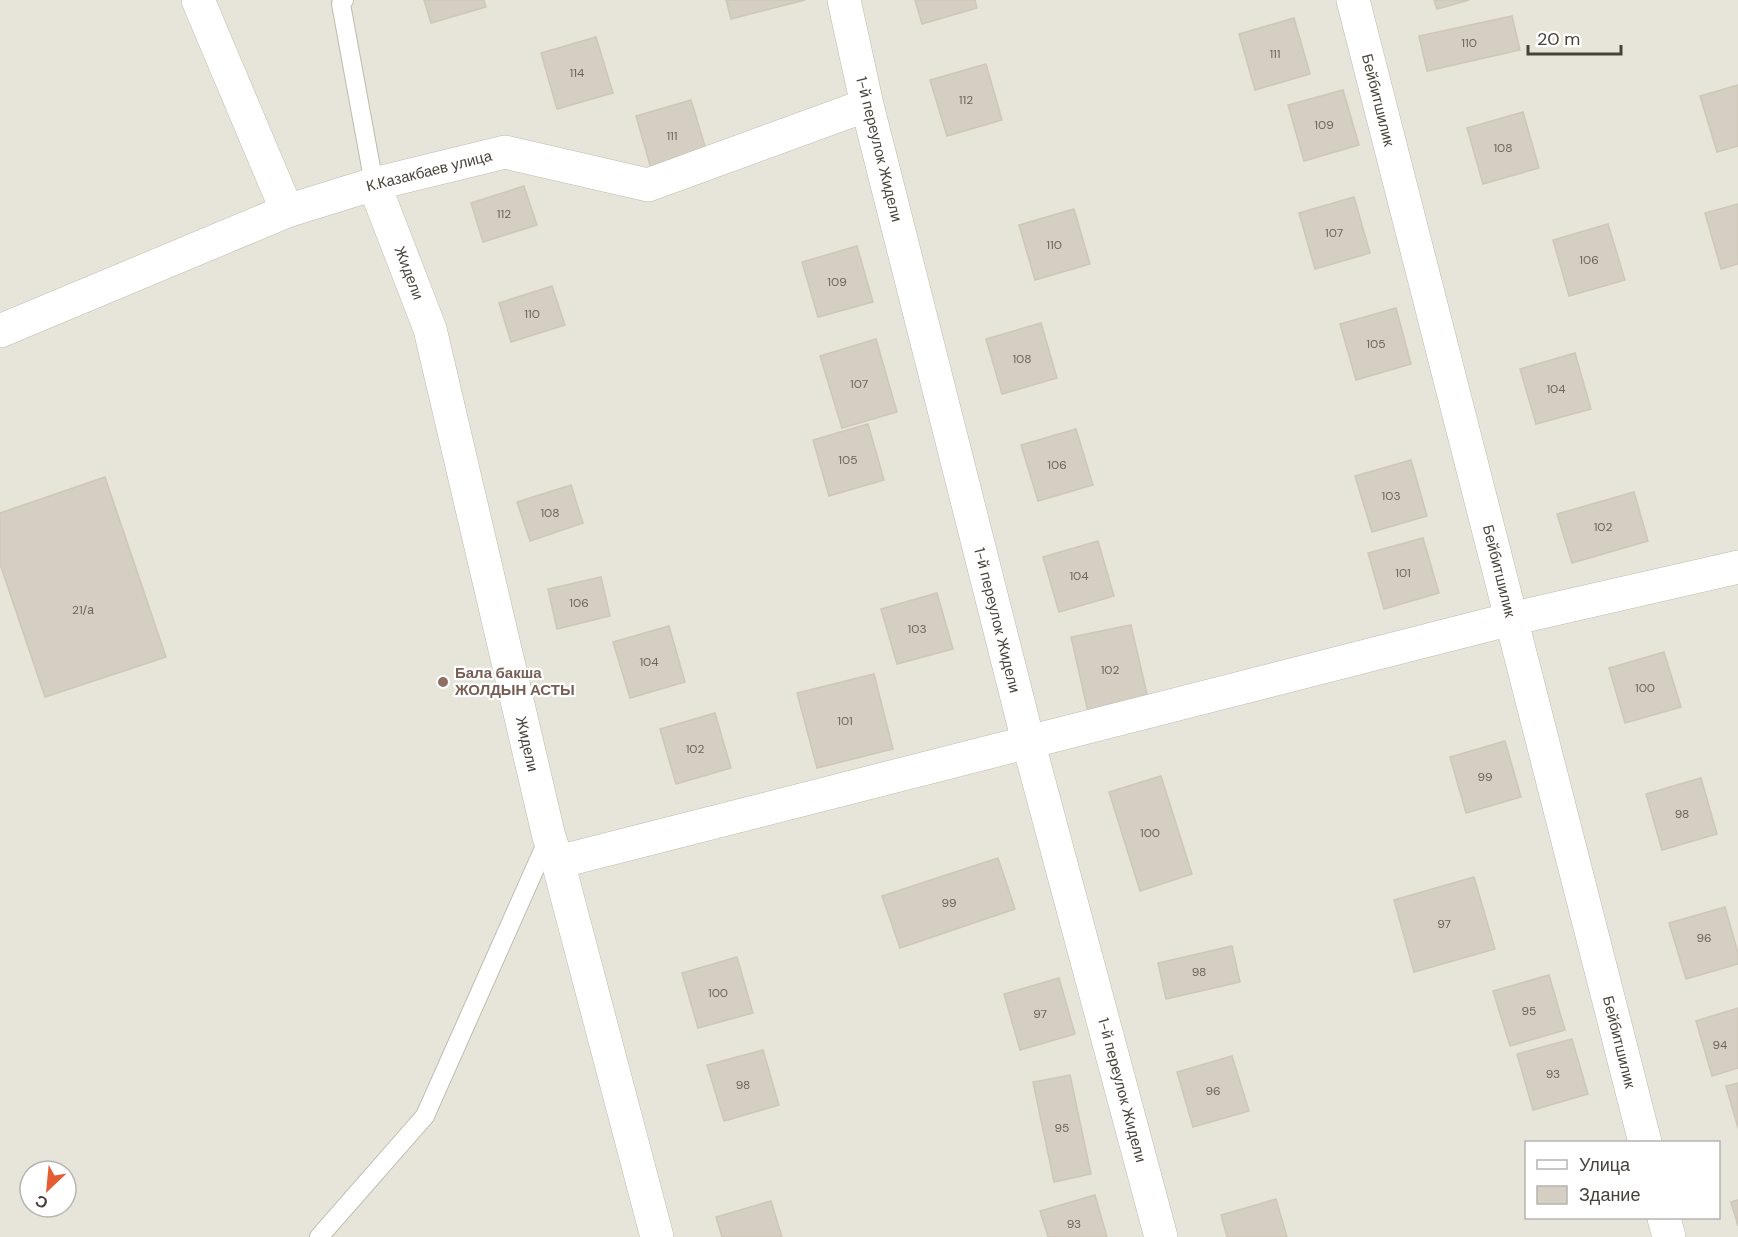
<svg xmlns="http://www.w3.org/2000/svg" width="1738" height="1237" font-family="'DM Sans',sans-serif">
	<rect width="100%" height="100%" fill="#f4f2eb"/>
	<path fill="#e7e4da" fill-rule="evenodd" d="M0 0H1738V1237H0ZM1526 1142H1718V1218H1526ZM30 1171H66V1207H30Z"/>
	<path fill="#d4cfc2" stroke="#cfc7b6" stroke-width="1.5" d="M424 0H484L486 7 431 23Z
		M726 0H805L731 19Z
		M915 0H975L977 8 922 24Z
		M1434 0H1469L1437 9Z
		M1512 16 1520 50 1427 71 1419 36Z
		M1294 18 1310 74 1255 90 1239 34Z
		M596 37 613 93 557 109 541 53Z
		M986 64 1002 120 947 136 930 80Z
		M1738 85V146L1717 152 1700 96Z
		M1343 90 1359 145 1304 161 1288 105Z
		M691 100 708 156 652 172 636 116Z
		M1523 112 1539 168 1483 184 1467 128Z
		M524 186 537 225 483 242 471 203Z
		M1354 197 1370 253 1315 269 1299 213Z
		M1738 204V264L1721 269 1705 213Z
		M1074 209 1090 264 1035 280 1019 225Z
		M1608 224 1625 280 1569 296 1553 240Z
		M857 246 873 302 818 317 802 262Z
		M552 286 565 325 511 342 499 303Z
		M1396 308 1411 364 1356 380 1340 324Z
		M1041 323 1057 378 1002 394 986 339Z
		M876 339 897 412 842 428 820 356Z
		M1575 353 1591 409 1536 424 1520 369Z
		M868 424 884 480 829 496 813 440Z
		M1076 429 1093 485 1038 501 1021 445Z
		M1411 460 1427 516 1372 532 1355 476Z
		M105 477 166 657 45 697 0 564V513Z
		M571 485 583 523 530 541 517 502Z
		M1634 492 1648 541 1572 563 1557 514Z
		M1423 538 1439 593 1384 609 1368 553Z
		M1098 541 1114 596 1059 612 1043 557Z
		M601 577 610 616 557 629 548 589Z
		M937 593 953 649 897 664 881 609Z
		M1131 625 1149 703 1089 716 1071 637Z
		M669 626 685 682 630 698 613 642Z
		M1664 652 1681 707 1625 723 1609 668Z
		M874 674 893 749 817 768 797 693Z
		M715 713 731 768 676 784 660 729Z
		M1505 741 1521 797 1466 813 1450 757Z
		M1161 776 1192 874 1140 891 1109 792Z
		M1701 778 1717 834 1662 850 1646 794Z
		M998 858 1015 909 900 948 882 896Z
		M1474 877 1495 949 1414 972 1394 900Z
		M1725 907 1738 953V964L1686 979 1669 923Z
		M1232 946 1240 982 1166 999 1158 963Z
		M737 957 753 1013 698 1028 682 973Z
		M1549 975 1565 1030 1510 1046 1493 991Z
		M1059 978 1075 1034 1020 1050 1004 994Z
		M1738 1008V1068L1712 1076 1696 1021Z
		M1572 1039 1588 1094 1533 1110 1517 1054Z
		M763 1050 779 1105 724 1121 707 1065Z
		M1232 1056 1249 1111 1193 1127 1177 1072Z
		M1070 1075 1091 1174 1054 1182 1033 1082Z
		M1738 1083V1128L1726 1086Z
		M1095 1195 1107 1237H1048L1040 1211Z
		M1276 1199 1287 1237H1227L1221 1215Z
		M1738 1200V1226L1731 1202Z
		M771 1201 782 1237H722L716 1217Z"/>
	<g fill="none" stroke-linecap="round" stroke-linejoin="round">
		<defs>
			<path id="lane" d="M344 0 341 4 374 184
				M319 1237 425 1116 549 837"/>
			<path id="street" d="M198 0 287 211
				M844 0 867 105 1028 741 1161 1237
				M1353 0 1645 1142
				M374 184 430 329 549 837 558 862 657 1237
				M0 331 287 211 374 184 505 152 648 185 867 105
				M558 862 1511 619 1738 567
				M1664 1218 1669 1237"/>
		</defs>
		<use href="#lane" stroke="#bfbaaf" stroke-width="20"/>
		<use href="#street" stroke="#bfbaaf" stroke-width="34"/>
		<use href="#lane" stroke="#fff" stroke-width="18"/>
		<use href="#street" stroke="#fff" stroke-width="33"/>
	</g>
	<circle fill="#8d6e63" stroke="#fff" stroke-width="2" cx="443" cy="682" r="6"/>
	<g text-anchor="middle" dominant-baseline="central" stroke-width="4.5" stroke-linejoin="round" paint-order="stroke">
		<g font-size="12" fill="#6b665c">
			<text x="1469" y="43">110</text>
			<text x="1275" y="54">111</text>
			<text x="577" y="73">114</text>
			<text x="966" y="100">112</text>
			<text x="1324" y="125">109</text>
			<text x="672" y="136">111</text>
			<text x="1503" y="148">108</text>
			<text x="504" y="214">112</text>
			<text x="1334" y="233">107</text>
			<text x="1054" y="245">110</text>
			<text x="1589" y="260">106</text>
			<text x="837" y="282">109</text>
			<text x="532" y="314">110</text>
			<text x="1376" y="344">105</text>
			<text x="1022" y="359">108</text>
			<text x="859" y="384">107</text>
			<text x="1556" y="389">104</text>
			<text x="848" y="460">105</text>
			<text x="1057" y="465">106</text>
			<text x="1391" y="496">103</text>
			<text x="550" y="513">108</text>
			<text x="1603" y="527">102</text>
			<text x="1403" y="573">101</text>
			<text x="1079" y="576">104</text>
			<text x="579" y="603">106</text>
			<text x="83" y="610">21/а</text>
			<text x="917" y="629">103</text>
			<text x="649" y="662">104</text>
			<text x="1110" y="670">102</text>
			<text x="1645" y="688">100</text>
			<text x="845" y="721">101</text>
			<text x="695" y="749">102</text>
			<text x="1485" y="777">99</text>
			<text x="1682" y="814">98</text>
			<text x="1150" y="833">100</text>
			<text x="949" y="903">99</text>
			<text x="1444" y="924">97</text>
			<text x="1704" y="938">96</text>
			<text x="1199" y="972">98</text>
			<text x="718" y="993">100</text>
			<text x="1529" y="1011">95</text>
			<text x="1040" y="1014">97</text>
			<text x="1720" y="1045">94</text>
			<text x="1553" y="1074">93</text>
			<text x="743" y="1085">98</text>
			<text x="1213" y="1091">96</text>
			<text x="1062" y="1128">95</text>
			<text x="1074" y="1224">93</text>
		</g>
		<g font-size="15" fill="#48433a" stroke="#fff">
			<text transform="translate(1378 100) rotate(76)">Бейбитшилик</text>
			<text transform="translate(879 149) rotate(76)">1-й переулок Жидели</text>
			<text transform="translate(429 171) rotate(-14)">К.Казакбаев улица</text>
			<text transform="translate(409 273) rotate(69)">Жидели</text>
			<text transform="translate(1499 571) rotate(76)">Бейбитшилик</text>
			<text transform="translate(997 620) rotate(76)">1-й переулок Жидели</text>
			<text transform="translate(527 744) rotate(77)">Жидели</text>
			<text transform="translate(1619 1042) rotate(76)">Бейбитшилик</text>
			<text transform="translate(1122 1090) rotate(75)">1-й переулок Жидели</text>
		</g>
		<g font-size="15" font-weight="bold" fill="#785e54" stroke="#fff" text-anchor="start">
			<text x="455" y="673">Бала бакша<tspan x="455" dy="17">ЖОЛДЫН АСТЫ</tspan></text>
		</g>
	</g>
	<rect x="1525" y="1141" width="195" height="78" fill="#ffffff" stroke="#b6b4b0" stroke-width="1.5"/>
	<rect x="1537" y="1160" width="30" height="9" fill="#ffffff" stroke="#b6b4b0" stroke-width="1.5"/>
	<text x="1579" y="1171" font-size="18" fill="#48433a">Улица</text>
	<rect x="1537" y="1186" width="30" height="18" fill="#d4cfc2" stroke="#b6b4b0" stroke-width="1.5"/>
	<text x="1579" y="1201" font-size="18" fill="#48433a">Здание</text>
	<g transform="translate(48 1189) rotate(206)"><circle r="28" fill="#ffffff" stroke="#b6b4b0" stroke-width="1.5"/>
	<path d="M0-4.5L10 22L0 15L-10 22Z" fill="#e35c33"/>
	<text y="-9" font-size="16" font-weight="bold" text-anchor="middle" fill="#48433a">С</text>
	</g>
	<path d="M1528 45v9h93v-9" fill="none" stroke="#48433a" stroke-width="3"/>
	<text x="1537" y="45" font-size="18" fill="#48433a" stroke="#ffffff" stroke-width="4.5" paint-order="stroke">20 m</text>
</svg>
